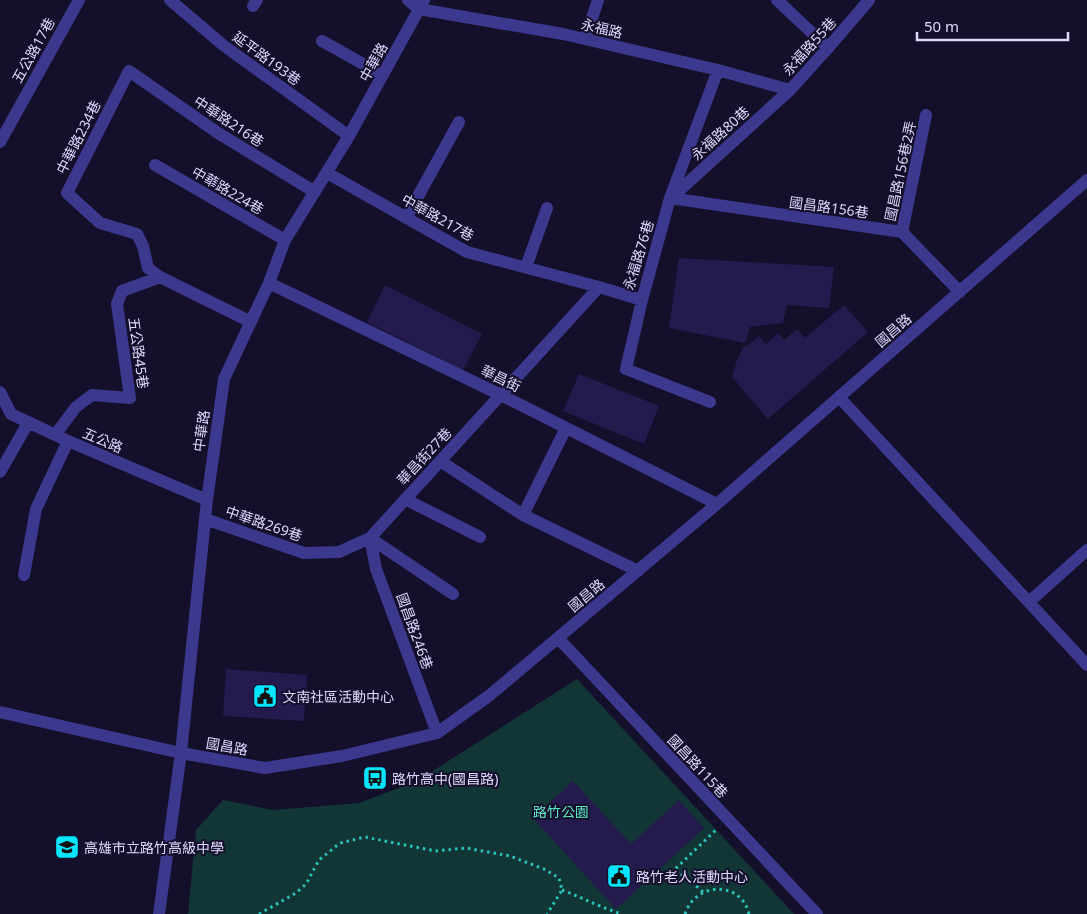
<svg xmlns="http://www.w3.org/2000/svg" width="1087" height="914" font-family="'Noto Sans','Noto Sans TC',sans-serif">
	<rect width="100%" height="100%" fill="#140f2b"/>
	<path fill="#123635" d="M577 679 794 914H188L196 830 223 800 273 810 359 803 417 781Z"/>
	<path fill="#251a4e" d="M679 258 834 267 829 308 787 305 783 323 750 327 745 343 669 328Z
		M385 285 482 334 463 370 367 322Z
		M844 305 868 332 768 419 732 377 737 360 744 345 746 347 759 336 766 344 778 333 784 340 797 329 805 338Z
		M579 374 659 406 644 444 563 411Z
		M226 669 307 675 304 721 223 716Z
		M573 781 631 844 679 800 704 828 616 909 533 818Z"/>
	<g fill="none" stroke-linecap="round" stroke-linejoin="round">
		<path stroke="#29c4bb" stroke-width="3" stroke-dasharray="2.5 4" stroke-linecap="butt" d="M562 890C583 898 602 908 622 914
			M703 892 687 878 674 870 716 830
			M259 914 296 893 306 884 319 860 340 843 365 837 435 851 466 848 510 856 544 869 559 878 562 890 547 914
			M685 914C695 882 741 880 749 914"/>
		<path stroke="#3b388d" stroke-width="12" d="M170 0 223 45 349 136
			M408 0 419 9 563 34 718 70 790 90
			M777 0 828 48
			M253 6 257 0
			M585 39 598 0
			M322 41 383 75
			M0 142 79 0
			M155 165 285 240
			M327 173 467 252 599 287
			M672 197 790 90 828 48 869 0
			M670 198 902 232 960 292
			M406 218 459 122
			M902 232 926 115
			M526 267 547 208
			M269 283 501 395 717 504
			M642 300 626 369 710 402
			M251 322 160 277 148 268 143 246 137 234 100 223 67 193 129 71 218 133 315 192
			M0 392 11 414 68 441 207 500
			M839 397 1087 665
			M55 435 76 407 92 395 130 398 117 304 122 291 160 277
			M440 461 523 515 638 571
			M0 472 28 423
			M405 499 480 537
			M523 515 566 428
			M205 519 304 553 339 552 370 538 599 287 642 300 670 198 718 70
			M370 538 376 569 437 733
			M370 538 453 594
			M24 575 36 509 68 441
			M1029 602 1087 550
			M558 638 817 914
			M0 712 181 753 265 768 342 756 437 733 490 695 717 504 1087 180
			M159 914 181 753 207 500 224 379 269 283 285 240 349 136 424 0"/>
	</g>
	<defs>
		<symbol id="civic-square" viewBox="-11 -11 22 22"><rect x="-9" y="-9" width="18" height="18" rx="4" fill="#06e5ff" stroke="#140f2b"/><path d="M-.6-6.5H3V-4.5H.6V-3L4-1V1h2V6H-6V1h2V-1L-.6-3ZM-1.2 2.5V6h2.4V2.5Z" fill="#111"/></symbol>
		<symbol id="bus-square" viewBox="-11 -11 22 22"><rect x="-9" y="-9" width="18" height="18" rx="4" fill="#06e5ff" stroke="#140f2b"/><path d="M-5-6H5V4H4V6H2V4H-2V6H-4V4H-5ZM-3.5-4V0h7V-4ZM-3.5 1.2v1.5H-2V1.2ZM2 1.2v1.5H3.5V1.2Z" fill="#111"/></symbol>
		<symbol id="school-square" viewBox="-11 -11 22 22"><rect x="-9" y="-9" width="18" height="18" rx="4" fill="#06e5ff" stroke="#140f2b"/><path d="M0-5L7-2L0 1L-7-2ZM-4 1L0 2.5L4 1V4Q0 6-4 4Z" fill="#111"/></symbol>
	</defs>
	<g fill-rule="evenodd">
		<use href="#civic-square" x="251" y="682" width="28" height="28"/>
		<use href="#bus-square" x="361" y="764" width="28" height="28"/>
		<use href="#school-square" x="53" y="833" width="28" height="28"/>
		<use href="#civic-square" x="605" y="862" width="28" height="28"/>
	</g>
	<g text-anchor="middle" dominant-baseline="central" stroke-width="4" stroke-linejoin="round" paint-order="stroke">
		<g font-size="14" fill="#dedaff" stroke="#140f2b">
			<text transform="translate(602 28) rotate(13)">永福路</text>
			<text transform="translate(809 46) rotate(-48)">永福路55巷</text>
			<text transform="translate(33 50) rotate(-61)">五公路17巷</text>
			<text transform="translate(267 58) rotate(36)">延平路193巷</text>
			<text transform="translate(373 62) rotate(-61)">中華路</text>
			<text transform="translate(229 121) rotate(33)">中華路216巷</text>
			<text transform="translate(720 133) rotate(-42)">永福路80巷</text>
			<text transform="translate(78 137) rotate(-63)">中華路234巷</text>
			<text transform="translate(900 171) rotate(-78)">國昌路156巷2弄</text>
			<text transform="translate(228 190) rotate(30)">中華路224巷</text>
			<text transform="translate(829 207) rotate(8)">國昌路156巷</text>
			<text transform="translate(438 217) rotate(29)">中華路217巷</text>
			<text transform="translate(638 255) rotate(-73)">永福路76巷</text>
			<text transform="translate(893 330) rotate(-41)">國昌路</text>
			<text transform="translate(139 353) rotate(82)">五公路45巷</text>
			<text transform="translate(501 378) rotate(26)">華昌街</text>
			<text transform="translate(201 431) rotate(-82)">中華路</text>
			<text transform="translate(103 440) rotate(23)">五公路</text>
			<text transform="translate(424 456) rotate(-47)">華昌街27巷</text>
			<text transform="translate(264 523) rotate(19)">中華路269巷</text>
			<text transform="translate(586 595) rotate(-40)">國昌路</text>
			<text transform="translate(415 631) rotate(70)">國昌路246巷</text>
			<text transform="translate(227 746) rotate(10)">國昌路</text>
			<text transform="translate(698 766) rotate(47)">國昌路115巷</text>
		</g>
		<g font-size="14" fill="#dedaff" stroke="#140f2b" text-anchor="start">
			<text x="282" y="696">文南社區活動中心</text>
			<text x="392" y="778">路竹高中(國昌路)</text>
			<text x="84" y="847">高雄市立路竹高級中學</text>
			<text x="636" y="876">路竹老人活動中心</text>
		</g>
		<g font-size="14" fill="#5de8c5" stroke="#140f2b">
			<text x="561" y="811">路竹公園</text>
		</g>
	</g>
	<path d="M917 32v8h151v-8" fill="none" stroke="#dedaff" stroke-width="2.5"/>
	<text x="924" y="32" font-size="15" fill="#dedaff" stroke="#140f2b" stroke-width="4" paint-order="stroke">50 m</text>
</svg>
